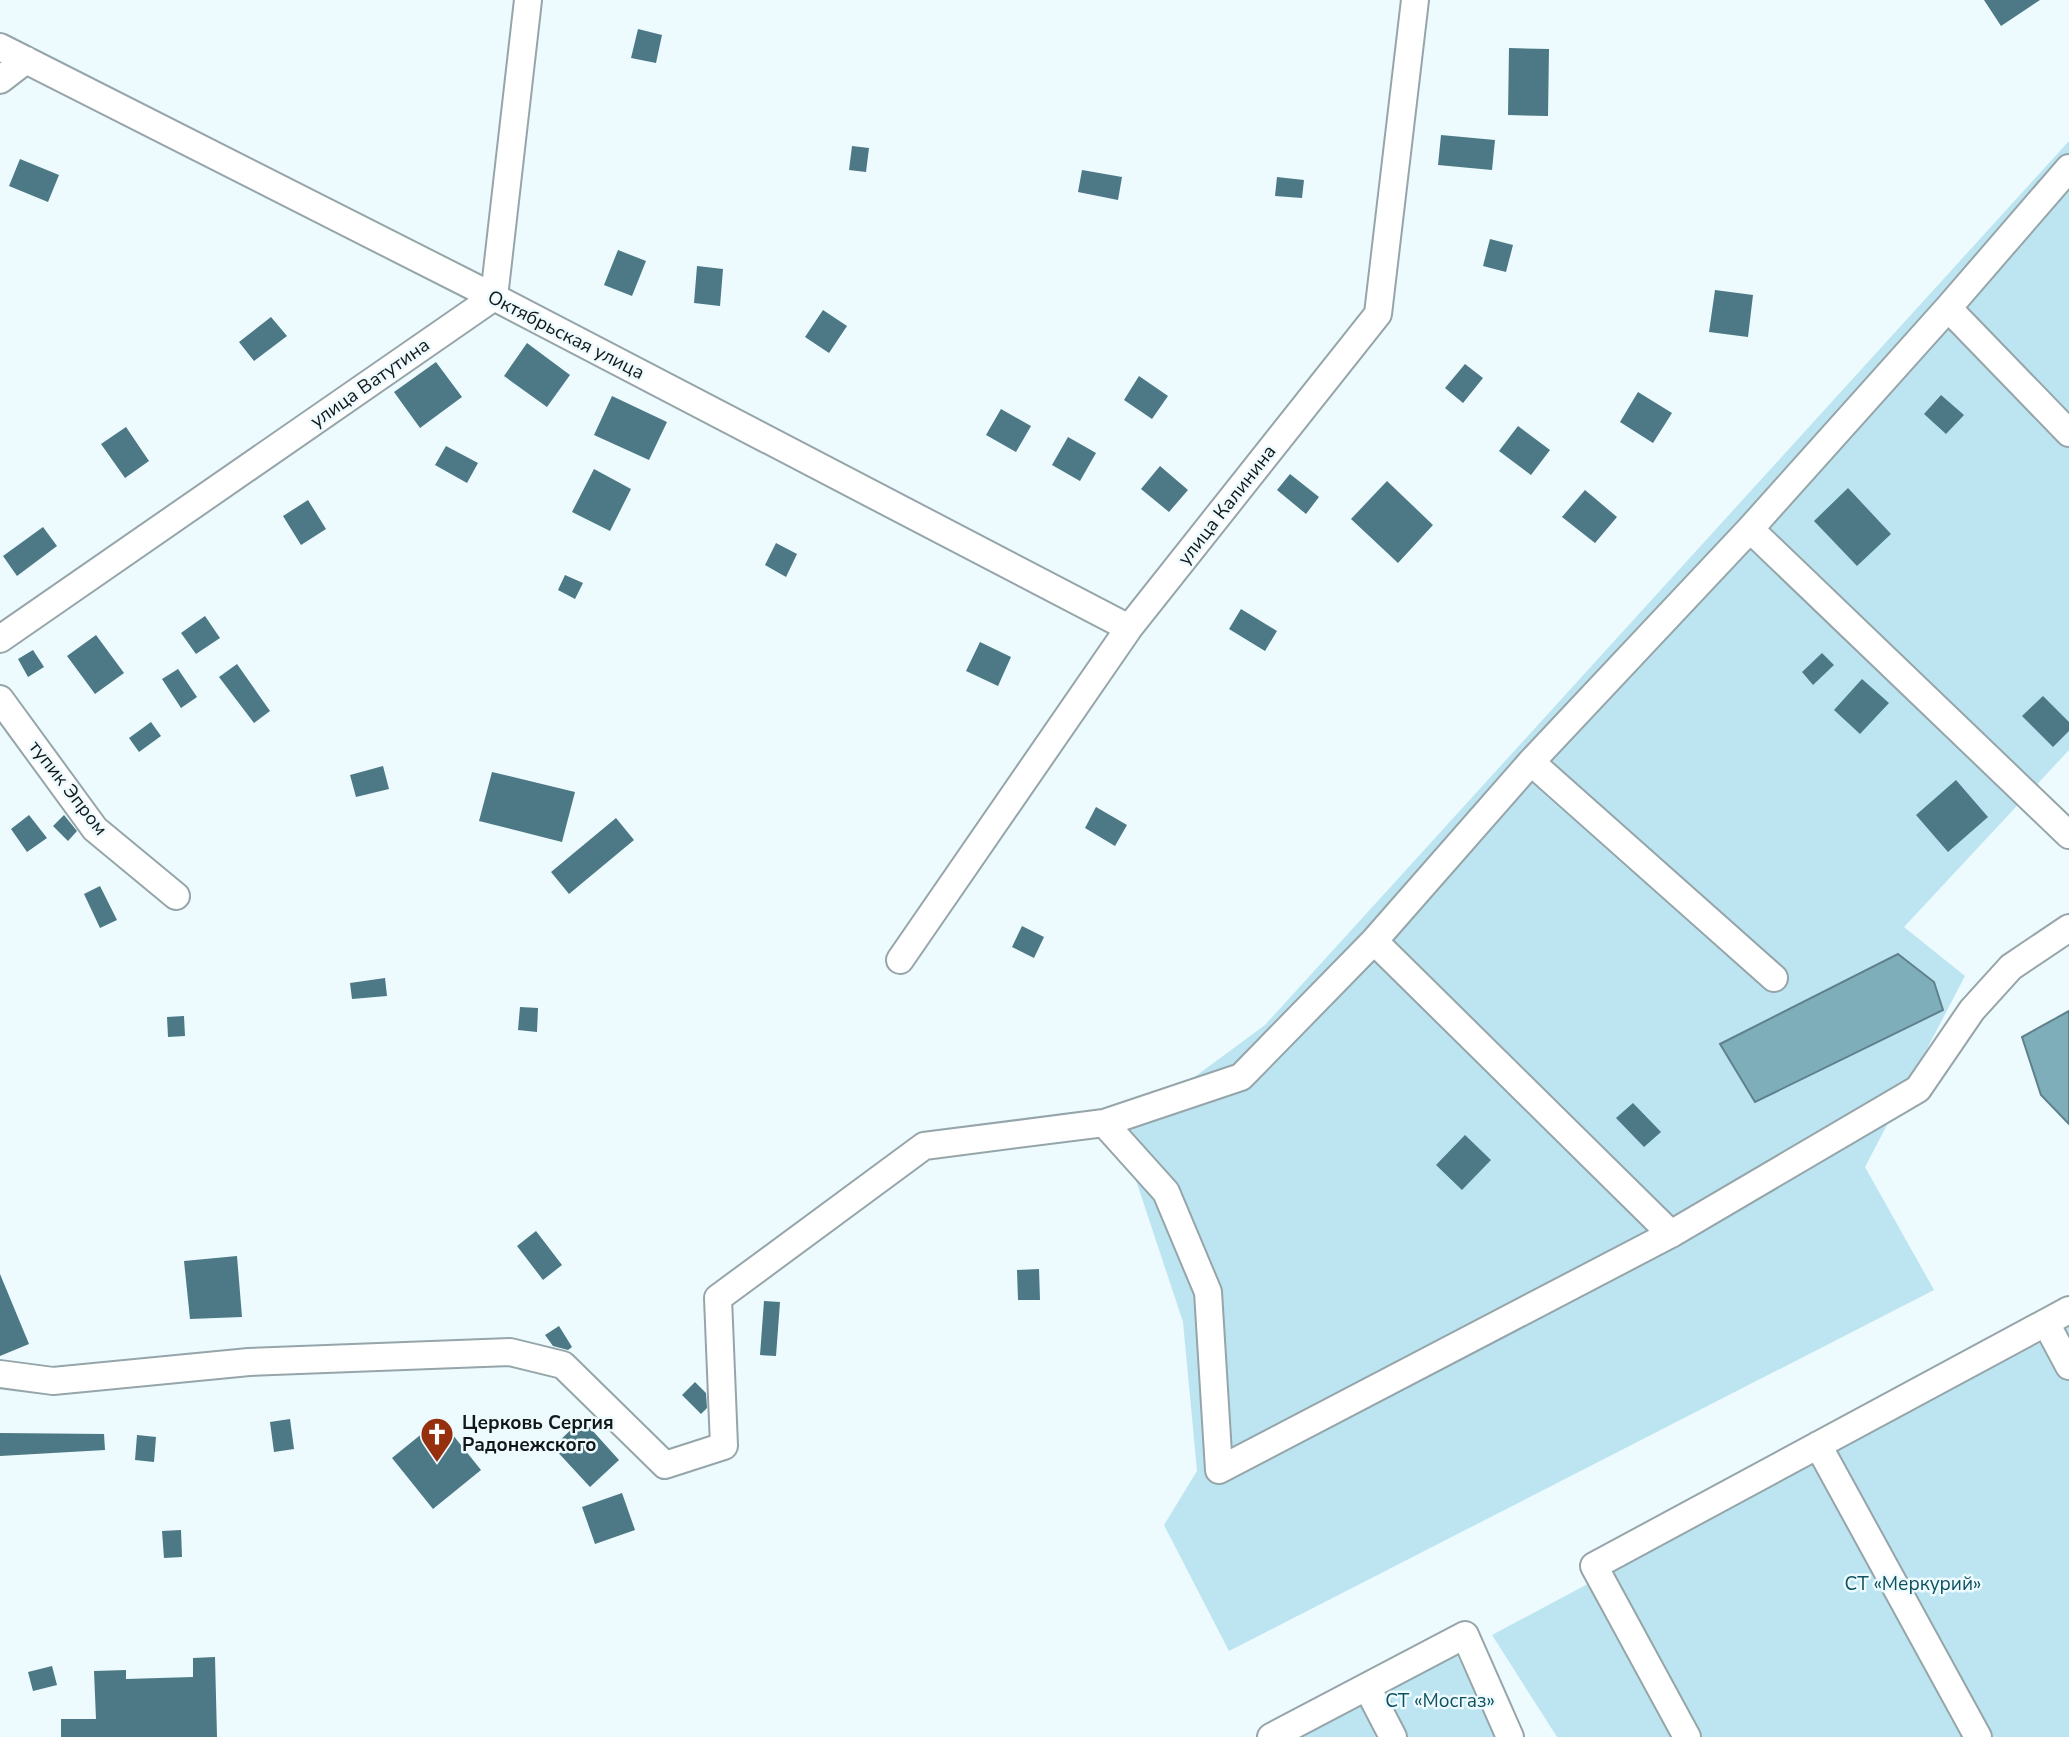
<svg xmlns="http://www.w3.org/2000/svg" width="2069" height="1737" font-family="'Nunito Sans',sans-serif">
	<rect width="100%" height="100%" fill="#edfafe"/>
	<path fill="#bce5f1" d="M2069 141V750L1904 927 1965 976 1865 1167 1934 1290 1229 1651 1164 1525 1197 1471 1183 1322 1120 1132 1265 1025Z
		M2069 1327V1737H1557L1492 1635Z
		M1456 1653 1496 1737H1297Z"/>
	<path fill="#7faebb" stroke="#5e818b" stroke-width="2" d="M1898 954 1934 982 1943 1010 1755 1102 1720 1044Z
		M2069 1011V1124L2041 1095 2022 1037Z"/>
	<path fill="#4c7985" d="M1984 0H2040L2001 26Z
		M638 29 662 35 656 63 631 58Z
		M1509 48 1549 49 1548 116 1508 115Z
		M1441 135 1495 140 1492 170 1438 165Z
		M852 146 869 148 866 172 849 170Z
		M20 159 59 175 48 202 9 186Z
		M1082 170 1122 177 1118 200 1078 192Z
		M1277 177 1304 180 1302 198 1275 196Z
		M1490 239 1513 245 1506 272 1483 266Z
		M618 250 646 261 632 296 604 285Z
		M697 266 723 269 720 306 694 303Z
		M1715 290 1753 295 1748 337 1709 332Z
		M823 310 847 326 829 353 805 337Z
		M271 317 287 336 254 361 239 342Z
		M527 343 570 375 547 407 504 376Z
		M436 362 462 397 420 428 394 392Z
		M1465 364 1483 378 1463 403 1445 388Z
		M1139 376 1168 396 1152 419 1124 400Z
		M1638 392 1672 413 1653 443 1620 422Z
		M1941 395 1964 415 1946 434 1924 414Z
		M612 396 667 422 649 460 594 435Z
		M1001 409 1031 426 1016 452 986 435Z
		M1518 426 1550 450 1531 475 1499 451Z
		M126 427 149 461 125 478 101 444Z
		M1068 437 1096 453 1080 481 1052 465Z
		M446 446 478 463 467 483 435 465Z
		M1160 466 1188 490 1169 512 1141 489Z
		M594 469 631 489 610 531 572 512Z
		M1290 474 1319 497 1306 514 1277 490Z
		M1387 481 1433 525 1398 563 1351 519Z
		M1848 488 1891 534 1857 566 1814 521Z
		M1585 490 1617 517 1595 543 1562 517Z
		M308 500 326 529 301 545 283 516Z
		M43 527 57 546 17 576 3 556Z
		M776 543 797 554 786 577 765 565Z
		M565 575 583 583 575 599 558 590Z
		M1241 609 1277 631 1265 651 1229 629Z
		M205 616 220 638 196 654 181 633Z
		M96 635 124 673 95 694 67 656Z
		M980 642 1011 657 998 686 966 671Z
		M33 650 44 667 28 677 18 659Z
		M1822 653 1834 665 1813 685 1802 672Z
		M237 664 270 711 254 723 219 677Z
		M178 669 197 697 181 708 162 679Z
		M1862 679 1889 703 1860 734 1834 710Z
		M2043 696 2069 722V731L2053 747 2022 716Z
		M151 722 161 736 139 752 129 738Z
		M383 766 389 789 356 797 350 775Z
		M492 772 575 792 562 842 479 821Z
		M1956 780 1988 817 1948 852 1916 815Z
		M1096 807 1127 825 1115 846 1085 828Z
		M29 815 47 838 27 852 11 829Z
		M64 815 77 831 68 841 53 826Z
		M616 818 634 840 569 894 551 872Z
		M100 886 117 920 100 928 84 894Z
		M1022 926 1044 937 1034 958 1012 947Z
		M385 978 387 996 352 999 350 983Z
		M520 1007 538 1008 537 1032 518 1030Z
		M184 1016 185 1036 168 1037 167 1017Z
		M1633 1103 1661 1132 1644 1147 1616 1118Z
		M1465 1135 1491 1160 1462 1190 1436 1165Z
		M536 1231 562 1265 543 1280 517 1246Z
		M237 1256 242 1317 190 1319 184 1261Z
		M1039 1269 1040 1300H1018L1017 1270Z
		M0 1274 29 1344 0 1356Z
		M764 1301 780 1302 776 1356 760 1355Z
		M559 1326 572 1347 568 1350 553 1346 545 1335Z
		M695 1382 706 1393 707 1408 701 1414 682 1395Z
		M290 1419 294 1449 274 1452 270 1422Z
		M440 1419 481 1470 433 1509 392 1458Z
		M582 1419 619 1460 590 1487 553 1447Z
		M0 1433 104 1434 105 1450 0 1456Z
		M137 1435 156 1437 154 1462 135 1460Z
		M622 1493 635 1530 595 1544 582 1507Z
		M181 1530 182 1557 164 1558 162 1531Z
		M215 1657 217 1737H61V1719H96L94 1671 126 1670V1679L193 1677V1658Z
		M52 1666 57 1685 33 1691 28 1672Z"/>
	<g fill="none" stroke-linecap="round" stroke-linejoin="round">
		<defs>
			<path id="minor" d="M0 47 494 297 1129 628
				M0 80 26 60
				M1948 308 2069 433
				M1750 529 2069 835
				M0 639 494 297 528 0
				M0 699 95 829 176 896
				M1531 762 1774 978
				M1374 941 1671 1234
				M900 960 1129 628 1378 314 1415 0
				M1104 1123 1241 1077 1374 941 1531 762 1750 529 1948 308 2069 168
				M2046 1323 2069 1366
				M0 1374 53 1381 249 1362 510 1352 563 1365 665 1465 724 1446 718 1298 924 1146 1104 1123 1166 1192 1208 1292 1219 1470 1671 1234 1918 1089 1972 1010 2011 967 2069 928
				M1818 1445 1978 1737
				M1367 1687 1393 1737
				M1271 1737 1465 1635 1510 1737
				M1687 1737 1594 1566 2069 1310"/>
		</defs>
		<use href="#minor" stroke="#95a5a9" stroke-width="30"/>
		<use href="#minor" stroke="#fff" stroke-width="26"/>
	</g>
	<defs>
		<symbol id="church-pin" viewBox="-11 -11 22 30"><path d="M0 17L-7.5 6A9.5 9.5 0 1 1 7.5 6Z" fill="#962f0d" stroke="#edfafe"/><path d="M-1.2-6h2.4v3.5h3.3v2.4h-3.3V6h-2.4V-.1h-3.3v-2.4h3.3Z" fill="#fff"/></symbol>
	</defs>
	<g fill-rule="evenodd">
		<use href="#church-pin" x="418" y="1415" width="38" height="52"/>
	</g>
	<g text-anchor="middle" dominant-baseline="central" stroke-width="5" stroke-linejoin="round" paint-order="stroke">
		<g font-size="19" fill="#12181a" stroke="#edfafe">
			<text transform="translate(566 335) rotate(27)">Октябрьская улица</text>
			<text transform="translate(370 383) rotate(-35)">улица Ватутина</text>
			<text transform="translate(1227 505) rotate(-52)">улица Калинина</text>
			<text transform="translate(68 788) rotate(52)">тупик Эпром</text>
		</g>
		<g font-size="19" font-weight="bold" fill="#12181a" stroke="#edfafe" text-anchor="start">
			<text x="462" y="1423">Церковь Сергия<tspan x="462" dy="22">Радонежского</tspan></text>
		</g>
		<g font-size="19" fill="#0e515f" stroke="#edfafe">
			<text x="1913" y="1584">СТ «Меркурий»</text>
			<text x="1440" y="1701">СТ «Мосгаз»</text>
		</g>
	</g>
</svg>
